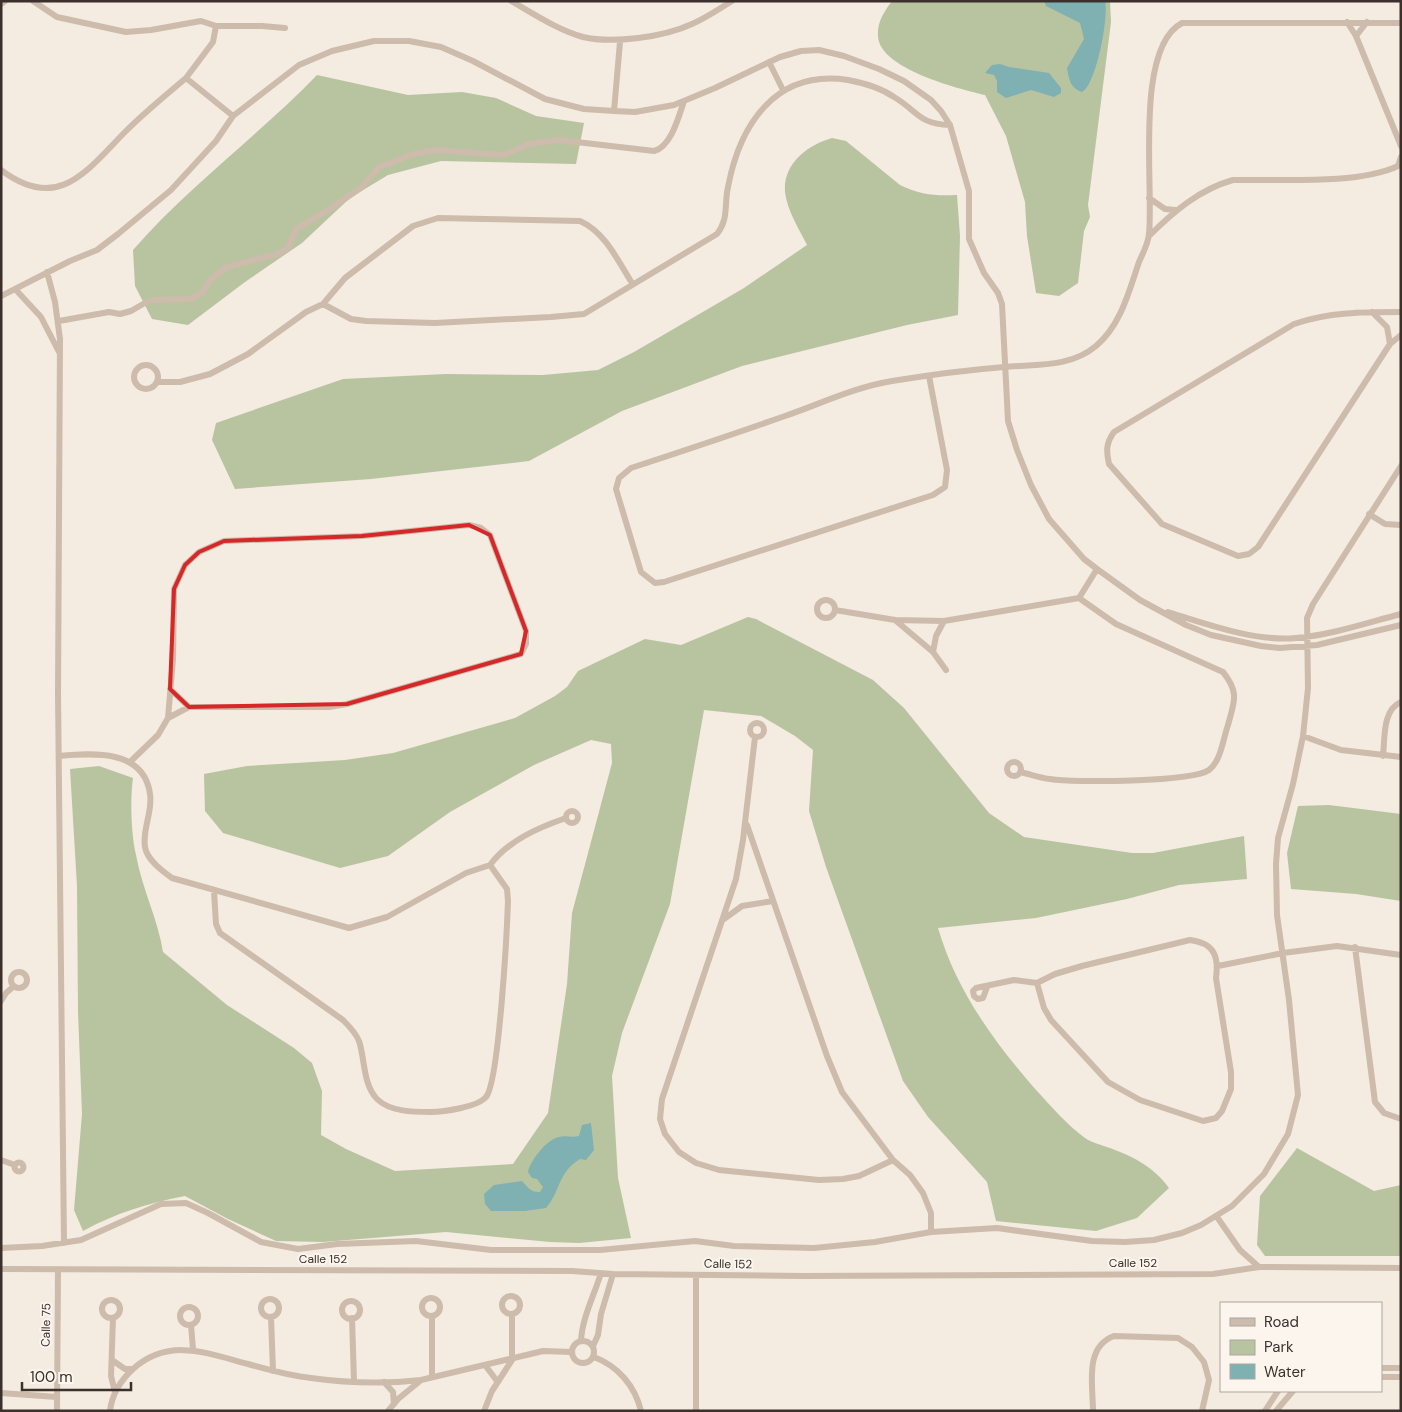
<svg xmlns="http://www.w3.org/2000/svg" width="1402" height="1412" font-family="'DM Sans',sans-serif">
	<rect width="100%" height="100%" fill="#f4ebe1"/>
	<path fill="#b8c4a0" d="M892 1H1110L1111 22 1088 205 1090 217 1084 231 1078 283 1059 296 1036 293 1027 236 1025 202 1006 136 985 95C960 89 879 69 878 36 877 22 884 12 892 1Z
		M317 75 408 95 462 92 496 98 536 116 584 123 576 164 441 161 388 175 350 198 302 243 245 282 188 325 152 319 135 286 133 250C189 186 258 136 317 75Z
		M832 138 846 141 900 185C920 195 936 196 957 195L960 236 958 315 907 325 742 366 622 411 529 461 371 479 235 489 212 440 216 423 343 379 446 374 543 375 598 370 634 352 744 288 807 245C799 229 787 210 785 192 783 163 808 145 832 138Z
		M748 617 756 619 873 680 904 708 989 813 1024 837 1132 853H1153L1244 836 1247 879 1179 885 1127 899 1036 918 938 928C956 990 994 1042 1036 1090 1051 1106 1067 1125 1085 1138 1092 1143 1102 1145 1110 1148 1134 1157 1154 1167 1169 1188L1137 1218 1096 1231 996 1221 987 1182 928 1117 903 1081 826 867 809 811 813 750 795 736 761 716 704 710 670 904 622 1033 612 1076 618 1178 631 1238 579 1243 550 1242 446 1232 323 1242 276 1241 228 1219 185 1196C148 1203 116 1213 83 1231L74 1210 82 1114 78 1012 77 886 70 769 99 766 133 778C130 799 131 834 136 855 142 889 158 919 163 952L227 1005 294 1048 312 1063 322 1091 321 1135 346 1149 395 1171 513 1164 548 1113 567 984 572 913 612 763 611 744 591 740 534 765 450 812 388 856 340 868 223 833 205 811 204 774 247 766 345 760 393 753 515 718 555 696 567 687 578 671 645 639 681 645Z
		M1329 805 1401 814V901L1356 894 1291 889 1287 853 1298 806Z
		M1297 1148 1374 1191 1401 1185V1256H1265L1257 1245 1260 1196Z"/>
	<path fill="#7fb0b2" d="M1044 1H1105C1109 17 1096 85 1082 92 1070 88 1069 79 1067 68L1084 39 1080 23 1046 6Z
		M1000 64 1009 67 1049 73 1061 88V93L1054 97 1031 90 1006 98 997 92V81L994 75 985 73 992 65Z
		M591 1123 594 1150 586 1160 580 1159C557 1173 561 1191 546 1208L525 1211H491L485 1204 484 1194 494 1185 522 1181C527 1187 532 1193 540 1192L543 1187 537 1179 532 1178 528 1172C530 1161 547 1139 559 1137 566 1135 572 1138 579 1136L582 1125Z"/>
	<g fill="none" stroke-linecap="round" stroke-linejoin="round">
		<path stroke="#cdbbac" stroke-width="6" d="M33 1 57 17 126 32 151 30 201 21 216 26H262L285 28
			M511 1C534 14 558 30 583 37 613 44 664 37 692 24 706 18 719 9 732 1
			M1 4 5 1
			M1347 22 1356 36 1401 146
			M1356 36 1367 22
			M769 62 783 90
			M186 78 213 42 216 26
			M614 111 620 42
			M1 170C59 214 88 169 126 131 145 112 166 95 186 78L233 116
			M1149 198 1165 209 1175 210
			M1149 236C1173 212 1200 189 1233 180 1279 179 1358 185 1398 166L1401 157
			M47 272 55 302 60 339 58 695 64 1243
			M16 290 41 317 59 352
			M1 296 70 261 97 250 118 234 171 190 216 141 233 116 299 65 332 51 374 41H409L441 47 473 61 545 99 584 109 614 111 635 112 674 105 715 88 780 57 801 51 819 50 844 56 879 69 904 81 931 100 941 111 950 125 969 191V239L984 273 998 293 1002 304 1008 421 1017 450 1031 485 1049 519 1084 559 1097 569 1140 600 1186 625 1211 635 1261 646 1280 648 1317 645 1401 625
			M323 304 351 319 366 321 435 323 551 317 584 314 717 234C729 219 724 205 728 187 740 124 776 69 848 80 864 83 881 88 894 97 918 111 918 124 950 125
			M1372 312 1387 327 1390 344
			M1401 312C1364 312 1328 312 1294 324L1114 432C1106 443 1106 451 1109 464L1162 524 1238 556 1249 554 1258 547 1390 344 1401 335
			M59 321 109 312 120 314 131 311 150 300 191 299 202 293 211 279 227 267 278 254 288 248 296 229 330 209 362 187 379 167 414 154 436 150 503 155 529 144 559 140 654 151C671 147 679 116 684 101
			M134 377a12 12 0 1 1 24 0a12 12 0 1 1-24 0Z
			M929 376 947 470 945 487 933 495 664 582 655 583 641 572 616 489 619 478 631 468C683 451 734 434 785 416 820 404 855 387 892 381 929 375 967 370 1004 367 1035 364 1070 368 1096 346 1121 325 1129 291 1139 262 1143 253 1148 244 1149 234 1154 187 1134 48 1182 23H1401
			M157 382H180L210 374 248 354 306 312 323 304 345 278 413 226 438 218 580 221C605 232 618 261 632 283
			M1369 514 1385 524 1401 525
			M817 609a9 9 0 1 1 18 0a9 9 0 1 1-18 0Z
			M835 610 895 620 944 621 1079 598
			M1168 612C1206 624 1256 642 1296 638 1331 635 1366 623 1401 614
			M895 620 933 652 946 670
			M933 652 936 636 944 621
			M170 689 189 707
			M750 730a7 7 0 1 1 14 0a7 7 0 1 1-14 0Z
			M1303 736 1341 750 1401 757
			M755 737 743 840 736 879 662 1099 660 1119 665 1134 679 1152 696 1163 719 1170 819 1180 843 1179 859 1176 893 1160
			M59 756C93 753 144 749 150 794 153 812 142 829 145 847 147 860 162 871 172 878L349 928 387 917 466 873 490 865 507 889 508 901C507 930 499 1082 486 1097 478 1107 443 1112 431 1112 414 1112 390 1112 377 1099 363 1085 365 1059 359 1041 356 1033 349 1026 343 1020L220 933 216 924 214 891
			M1383 756C1385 739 1382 710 1401 702
			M1007 769a7 7 0 1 1 14 0a7 7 0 1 1-14 0Z
			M130 762 158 735 168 718 173 659 174 589 185 565 199 552 224 541 362 536 469 525 481 528 490 535 526 631V644L521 654 347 704 329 707H189L168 718
			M1020 772C1030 774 1040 778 1050 779 1074 783 1192 782 1209 770 1221 761 1223 739 1228 725 1234 702 1240 693 1223 672L1116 624 1079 598 1097 569
			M566 817a6 6 0 1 1 12 0a6 6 0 1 1-12 0Z
			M747 825 827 1056 842 1092 893 1160 910 1175 923 1193 931 1213V1232
			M490 865C508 841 537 828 566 818
			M724 919 742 906 773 901
			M1355 947 1375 1102 1384 1113 1401 1119
			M1218 966 1283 953 1337 946 1401 955
			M11 980a8 8 0 1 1 16 0a8 8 0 1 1-16 0Z
			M987 987 983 998 978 999 974 996 973 991 976 988 1014 980 1037 983 1055 974 1082 966 1190 940C1214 943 1219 956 1216 978L1231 1072V1089L1222 1111 1216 1118 1203 1121 1140 1100 1108 1082 1051 1020 1044 1008 1037 983
			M1 1001 6 993 14 986
			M1 1160 15 1165
			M14.5 1167a4.5 4.5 0 1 1 9 0a4.5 4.5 0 1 1-9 0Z
			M1217 1217 1240 1250 1259 1267
			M1 1248 42 1246 81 1240 161 1204 186 1203 208 1213 261 1242 298 1249 337 1244 416 1241 491 1250H600L695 1241 734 1246 814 1248 875 1242 931 1232 997 1228 1092 1241 1125 1242 1154 1240 1182 1233 1201 1225 1232 1206 1264 1174 1288 1134 1298 1095 1289 1000 1277 915 1276 864 1278 838 1293 784 1303 736 1308 688 1307 618 1313 604 1401 466
			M1 1269 572 1271 613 1274 803 1276 1213 1274 1259 1267 1401 1268
			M696 1275V1411
			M502 1305a9 9 0 1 1 18 0a9 9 0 1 1-18 0Z
			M422 1307a9 9 0 1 1 18 0a9 9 0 1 1-18 0Z
			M261 1308a9 9 0 1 1 18 0a9 9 0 1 1-18 0Z
			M102 1309a9 9 0 1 1 18 0a9 9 0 1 1-18 0Z
			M342 1310a9 9 0 1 1 18 0a9 9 0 1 1-18 0Z
			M180 1316a9 9 0 1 1 18 0a9 9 0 1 1-18 0Z
			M432 1316V1377
			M271 1317 273 1371
			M113 1318 111 1376 115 1392
			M352 1318 354 1381
			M191 1325 193 1349
			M572 1352a11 11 0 1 1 22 0a11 11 0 1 1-22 0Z
			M581 1341C582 1318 594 1296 601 1273
			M593 1346 598 1335 601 1314 613 1274
			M594 1357C618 1366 635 1386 641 1411
			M112 1360 125 1369H133
			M485 1365 497 1381
			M1381 1368H1401
			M1381 1377H1401
			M384 1382 393 1392 394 1404
			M1 1393 57 1397
			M57 1411 58 1270
			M110 1411C112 1394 121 1380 133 1369 169 1337 207 1353 248 1364 269 1370 290 1376 311 1378 347 1383 385 1384 421 1380L543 1351 572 1352
			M388 1411 398 1399 420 1381
			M484 1411 492 1391 512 1360V1314
			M1093 1411C1093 1385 1084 1347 1114 1336L1178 1338 1192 1347 1204 1362 1209 1380 1202 1411
			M1265 1411 1278 1391
			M1276 1411 1293 1391"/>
	</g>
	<path fill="none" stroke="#d62828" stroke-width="4" stroke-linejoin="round" d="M469 525 490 535 526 631 521 654 347 704 189 707 170 689 174 589 185 565 199 552 224 541 362 536Z"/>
	<g text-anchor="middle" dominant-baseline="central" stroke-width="4" stroke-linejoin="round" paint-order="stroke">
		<g font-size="12" fill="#3b302b" stroke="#fbf5ee">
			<text x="323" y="1259">Calle 152</text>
			<text x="1133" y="1263">Calle 152</text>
			<text transform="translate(728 1264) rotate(1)">Calle 152</text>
			<text transform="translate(46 1325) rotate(-89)">Calle 75</text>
		</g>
	</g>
	<rect width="1402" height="1412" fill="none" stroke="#3b302b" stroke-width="5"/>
	<rect x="1220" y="1302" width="162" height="90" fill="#fbf5ee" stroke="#aea6a0"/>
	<rect x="1230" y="1318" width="25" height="8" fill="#cdbbac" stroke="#aea6a0"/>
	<text x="1264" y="1327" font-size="15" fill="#3b302b">Road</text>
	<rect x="1230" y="1340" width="25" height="15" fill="#b8c4a0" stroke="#aea6a0"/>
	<text x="1264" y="1352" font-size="15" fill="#3b302b">Park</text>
	<rect x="1230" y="1364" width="25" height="15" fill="#7fb0b2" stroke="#aea6a0"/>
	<text x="1264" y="1377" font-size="15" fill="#3b302b">Water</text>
	<path d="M22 1382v8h109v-8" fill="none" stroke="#3b302b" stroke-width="2.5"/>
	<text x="30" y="1382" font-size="15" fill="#3b302b" stroke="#fbf5ee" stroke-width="4" paint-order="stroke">100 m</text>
</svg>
